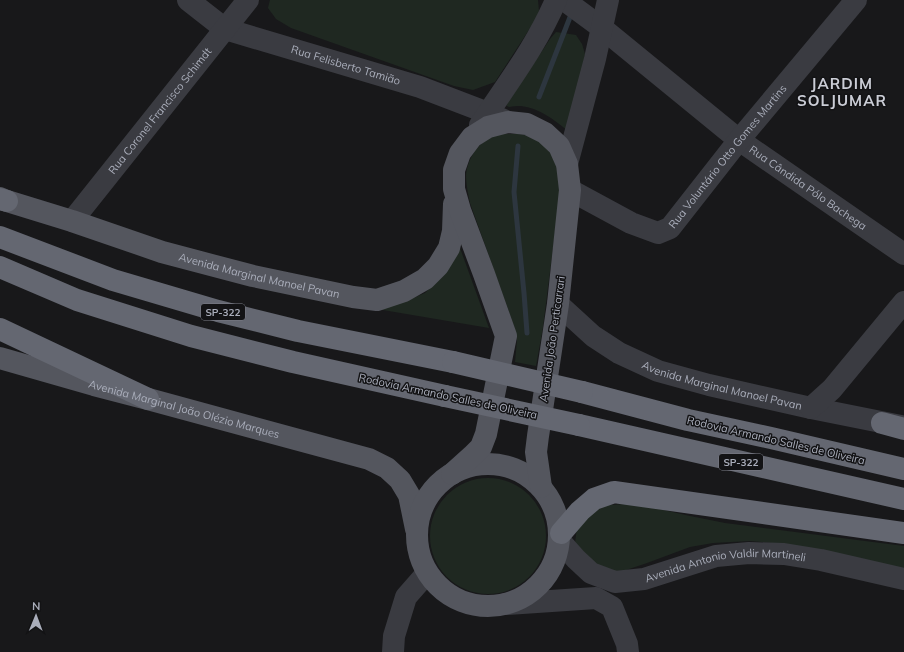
<svg xmlns="http://www.w3.org/2000/svg" width="904" height="652" font-family="Mulish,sans-serif">
	<rect width="100%" height="100%" fill="#18181a"/>
	<path fill="#1f2821" d="M270 0H538L539 11 536 19 495 82 473 90 454 86 291 28 276 19 268 8Z
		M556 32 576 35 582 44 585 54 570 131H568C554 120 540 108 521 106 517 106 513 106 509 107L507 106 506 105 550 39Z
		M509 134H518L527 135 536 139 547 148 556 159 560 192 543 327 536 366 515 362 517 340 514 326 470 203C468 194 466 184 466 175 468 157 479 141 496 135 500 134 505 134 509 134Z
		M460 248 489 328 377 309 401 303 425 293 439 279 451 264Z
		M430 536a58 58 0 1 1 116 0a58 58 0 1 1-116 0Z
		M627 504 650 507 690 516 725 523 904 546V569L772 543 750 541 713 543 690 547 647 563 614 574 603 572 575 543 577 527 589 514 608 505Z"/>
	<g fill="none" stroke-linecap="round" stroke-linejoin="round">
		<path stroke="#2d363f" stroke-width="5" d="M539 97 572 12
			M518 146 514 192 524 293 527 333"/>
		<g stroke="#3a3b41" stroke-width="22">
			<path id="s1" d="M188 0 225 29 420 87 488 113 508 122"/>
			<path id="s2" d="M564 0 602 28 739 140 904 254"/>
			<path d="M480 125C507 84 537 45 556 0"/>
			<path d="M567 164 595 59 608 0"/>
			<path id="s3" d="M570 190 631 223 658 233 670 228 739 140 856 0"/>
			<path id="s4" d="M72 221 248 0"/>
			<path id="s5" d="M558 304 593 336 619 353 658 371 709 385 811 408 901 426"/>
			<path d="M811 408 832 389 904 302"/>
			<path id="s6" d="M560 541 576 559 591 573 615 582 644 579 716 556 749 553 784 554 821 560 904 579"/>
			<path d="M506 604 596 598 612 607 627 644 628 652"/>
			<path d="M393 652 394 636 406 597 427 573"/>
		</g>
		<g stroke="#54565e" stroke-width="22">
			<path id="s7" d="M0 198 7 201 72 221 162 252 253 276 353 297 377 300 404 291 425 279 438 266 449 248 453 231 454 204"/>
			<path id="s8" d="M0 358 94 385 148 399 369 459 387 468 400 480 409 495 416 529"/>
			<circle cx="488" cy="535" r="71"/>
			<path d="M452 474 472 456 481 447 486 434 506 336 484 274 460 210 454 189V170L460 153 472 137 488 127 508 122 527 124 545 133 559 146 567 164 570 190 558 304 538 436 536 452 541 487"/>
		</g>
		<path stroke="#646771" stroke-width="22" d="M0 199 7 201
			M0 237 113 280 218 311 298 331 453 362
			M0 267 77 300 191 336 293 362 445 396
			M0 329 148 399
			M582 392 688 420 771 438 904 469
			M882 423 904 429
			M579 425 904 499
			M561 533 580 511 594 499 614 492 904 533"/>
		<path stroke="#646771" stroke-width="22" d="M453 362 582 392
			M445 396 579 425"/>
	</g>
	<g text-anchor="middle" dominant-baseline="central" stroke-width="3" stroke-linejoin="round" paint-order="stroke">
		<g fill="#131315" stroke="#7c7f88" stroke-width="1">
			<rect x="201" y="304" width="44" height="16" rx="3"/>
			<rect x="719" y="454" width="44" height="16" rx="3"/>
		</g>
		<g font-size="10" font-weight="bold" fill="#a9adba">
			<text x="223" y="312">SP-322</text>
			<text x="741" y="462">SP-322</text>
		</g>
		<g font-size="11" fill="#a9adba" stroke="#131315">
			<text stroke="none"><textPath href="#s1" startOffset="173">Rua Felisberto Tamião</textPath></text>
			<text stroke="none"><textPath href="#s4" startOffset="141">Rua Coronel Francisco Schimdt</textPath></text>
			<text stroke="none"><textPath href="#s3" startOffset="203">Rua Voluntário Otto Gomes Martins</textPath></text>
			<text stroke="none"><textPath href="#s2" startOffset="308">Rua Cândida Pólo Bachega</textPath></text>
			<text stroke="none"><textPath href="#s7" startOffset="271">Avenida Marginal Manoel Pavan</textPath></text>
			<text transform="translate(552 339) rotate(-82)">Avenida João Perticarrari</text>
			<text stroke="none"><textPath href="#s5" startOffset="187">Avenida Marginal Manoel Pavan</textPath></text>
			<text transform="translate(448 396) rotate(12)">Rodovia Armando Salles de Oliveira</text>
			<text stroke="none"><textPath href="#s8" startOffset="191">Avenida Marginal João Olézio Marques</textPath></text>
			<text transform="translate(776 440) rotate(13)">Rodovia Armando Salles de Oliveira</text>
			<text stroke="none"><textPath href="#s6" startOffset="183">Avenida Antonio Valdir Martineli</textPath></text>
		</g>
		<g font-size="15" font-weight="bold" letter-spacing="1" fill="#cbcdd6" stroke="#131315">
			<text x="842" y="83">JARDIM<tspan x="842" dy="17">SOLJUMAR</tspan></text>
		</g>
	</g>
	<g transform="translate(36 616) rotate(1)" stroke="#131315" stroke-width="3" paint-order="stroke">
	<path d="M0-3L7 15L0 10L-7 15Z" fill="#a9adba"/>
	<text y="-6" font-size="11" font-weight="bold" text-anchor="middle" fill="#a9adba">N</text>
	</g>
</svg>
